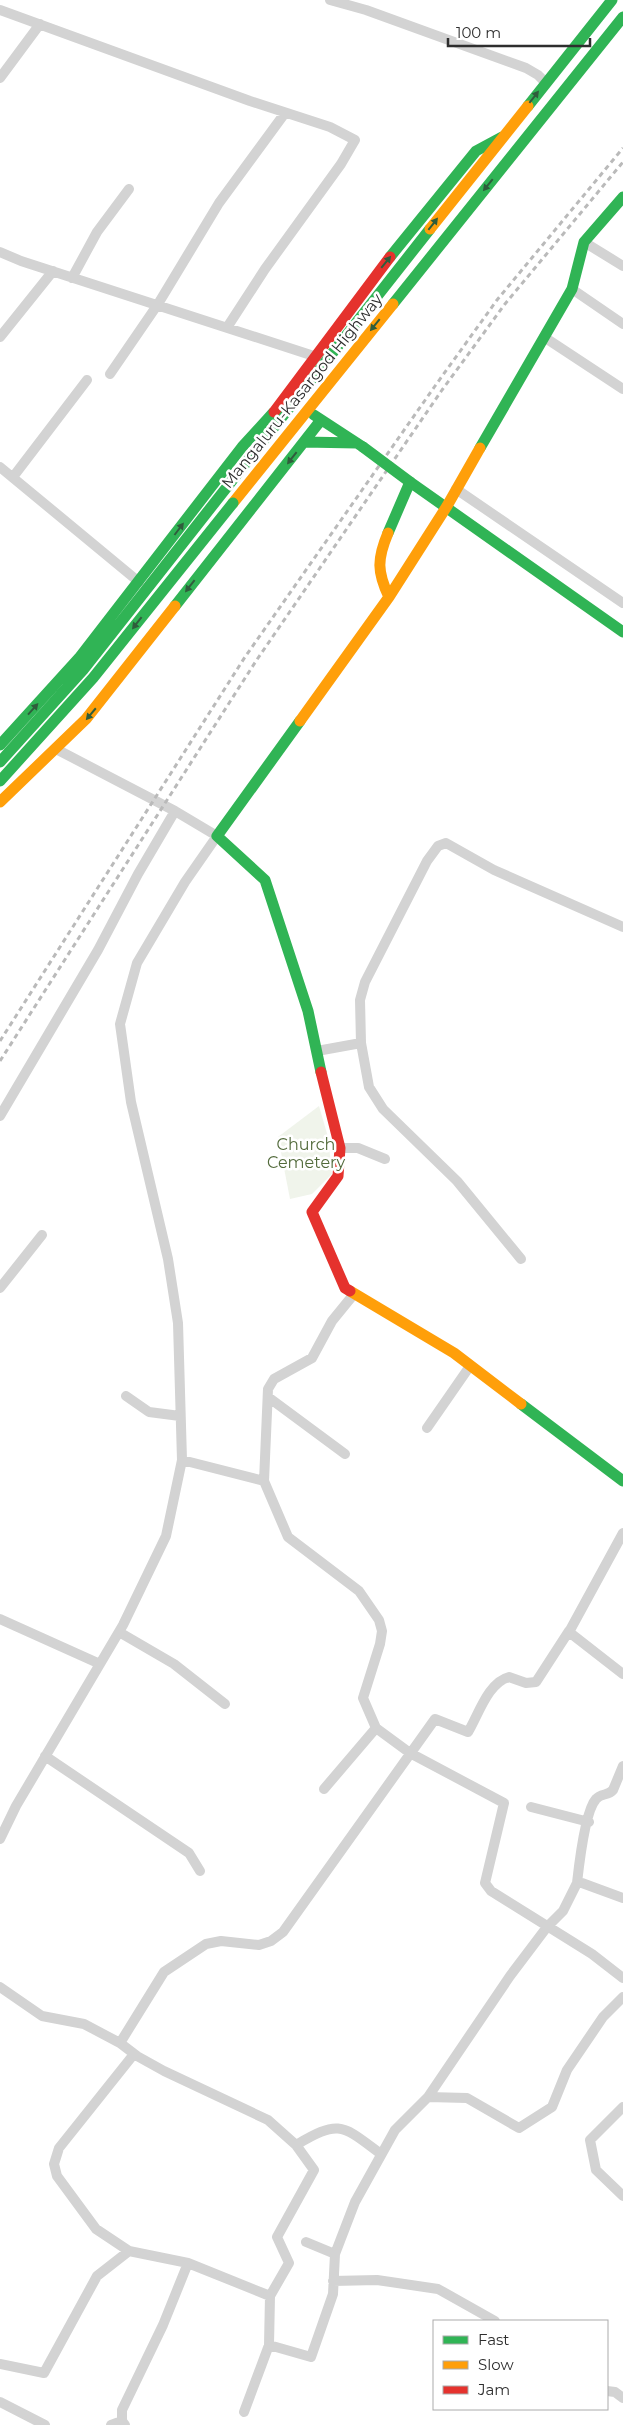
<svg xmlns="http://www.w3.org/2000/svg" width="623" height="2425" font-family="Montserrat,sans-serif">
	<rect width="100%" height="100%" fill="#fff"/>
	<path fill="#f0f4eb" d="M319 1106 328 1137 332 1174 312 1194 290 1199 278 1137Z"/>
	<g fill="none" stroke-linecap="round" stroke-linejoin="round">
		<path stroke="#d3d3d3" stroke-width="10" d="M330 0 366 10 526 68 538 75 545 82
			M0 10 250 101 330 127 355 140 341 164 265 269 228 326
			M0 78 40 24
			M584 242 623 266
			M0 252 21 261 320 358
			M72 278 97 232 129 189
			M572 289 623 324
			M0 337 53 271
			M544 337 623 389
			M110 374 158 304 219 203 285 113
			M0 467 139 582
			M13 477 87 380
			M456 489 623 603
			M317 1051 361 1043
			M0 1116 98 950 138 874 175 811
			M340 1148H358L385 1159
			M521 1259 457 1181 383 1109 369 1087 361 1043 360 1000 365 982 427 861 438 846 446 843 494 870 623 927
			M0 1288 42 1235
			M354 1294 332 1321 312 1358 274 1379 268 1389 264 1481 288 1537 359 1591 379 1620 382 1631 380 1644 363 1698 376 1728
			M126 1396 149 1412 180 1416
			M268 1397 345 1454
			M427 1428 470 1366
			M182 1460 264 1481
			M623 1533 569 1632 623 1674
			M0 1619 100 1664
			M119 1632 174 1664 225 1704
			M45 1756 189 1853 200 1871
			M324 1789 376 1728 410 1753 504 1803 485 1883 491 1891 592 1954 623 1978
			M531 1807 589 1822
			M0 1839 16 1806 123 1625 166 1536 182 1460 178 1323 168 1259 131 1102 120 1024 137 963 185 882 217 836 175 811 56 749
			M577 1883C579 1865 585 1811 596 1799 601 1793 608 1796 613 1790L623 1766
			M0 1987 42 2016 84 2024 120 2043 137 2056 164 2071 268 2120 296 2145 314 2170 277 2237 289 2263 270 2296
			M120 2043 164 1972 206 1944 221 1941 259 1945 271 1941 283 1932 435 1719 468 1732C478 1716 488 1682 509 1677L526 1683 536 1682 569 1631
			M428 2097 510 1976 547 1927 563 1911 577 1883H582L623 1898
			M623 2107 590 2140 596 2170 623 2196
			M296 2145C340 2119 342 2125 381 2154
			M306 2242 335 2254
			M129 2251 96 2229 57 2176 54 2164 59 2148 134 2054
			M333 2281 377 2280 438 2289 495 2321
			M0 2364 44 2373 97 2276 129 2251 188 2263 270 2296 269 2345 311 2357 333 2294 335 2254 355 2202 395 2130 428 2097 467 2098 519 2128 552 2107 567 2070 603 2017 623 1997
			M607 2391 615 2392 623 2398
			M0 2402 45 2425
			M244 2412 269 2345
			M111 2425 122 2421
			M125 2425 122 2421V2410L163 2325 188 2263"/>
		<path stroke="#30b455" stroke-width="11" d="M528 106 612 0
			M390 257 476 151 502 137
			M393 304 623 17
			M314 415 363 447
			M304 442 357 443
			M480 448 572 289 584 242 623 197
			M388 533 410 482 623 632
			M175 606 321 420
			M300 721 217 836 265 880 308 1011 321 1072
			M0 745 79 658 242 447 273 413 289 405
			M0 762 83 670 430 229
			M521 1404 623 1481"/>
		<path stroke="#ff9f0a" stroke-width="11" d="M430 229 528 106
			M233 503 393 304
			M389 597 447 506 480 448
			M300 721 389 597C377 572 377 559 388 533
			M0 802 86 719 175 606
			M350 1291 454 1353 521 1404"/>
		<path stroke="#e5322d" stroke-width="11" d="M274 412 390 257
			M321 1072 340 1148 338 1176 312 1212 345 1288 350 1291"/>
		<path stroke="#bababa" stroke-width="3" stroke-dasharray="5 4" stroke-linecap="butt" d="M0 1041 245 657 435 386 497 300 623 148
			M0 1061 256 661 442 390 505 304 623 162"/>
		<path stroke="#30b455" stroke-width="11" d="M363 447 410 482
			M0 781 93 678 233 503"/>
	</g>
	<defs><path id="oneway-solid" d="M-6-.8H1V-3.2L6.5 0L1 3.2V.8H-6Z" transform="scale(1.25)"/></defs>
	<g fill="#2f5d3c">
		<use href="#oneway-solid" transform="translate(534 97) rotate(-52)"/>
		<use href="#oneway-solid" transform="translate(488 185) rotate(129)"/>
		<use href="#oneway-solid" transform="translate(433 224) rotate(-52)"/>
		<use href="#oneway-solid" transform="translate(386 262) rotate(-51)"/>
		<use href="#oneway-solid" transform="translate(375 325) rotate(129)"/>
		<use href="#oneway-solid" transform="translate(292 458) rotate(128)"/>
		<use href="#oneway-solid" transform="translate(179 529) rotate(-53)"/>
		<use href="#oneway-solid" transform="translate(190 586) rotate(128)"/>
		<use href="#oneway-solid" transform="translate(137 623) rotate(128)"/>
		<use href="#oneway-solid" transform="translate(33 709) rotate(-48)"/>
		<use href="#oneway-solid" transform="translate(91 714) rotate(130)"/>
	</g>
	<g text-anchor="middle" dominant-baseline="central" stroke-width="5" stroke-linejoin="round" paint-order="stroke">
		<g font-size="16" fill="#2e2e2e" stroke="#fff">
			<text transform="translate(302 391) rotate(-51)">Mangaluru-Kasargod Highway</text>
		</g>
		<g font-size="16" fill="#526a3b" stroke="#fff">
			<text x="306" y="1144">Church<tspan x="306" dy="18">Cemetery</tspan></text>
		</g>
	</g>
	<rect x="433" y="2320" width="175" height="90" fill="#ffffff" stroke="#ababab"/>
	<rect x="443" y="2336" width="25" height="8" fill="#30b455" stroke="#ababab"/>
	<text x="478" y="2345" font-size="15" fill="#2e2e2e">Fast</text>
	<rect x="443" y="2361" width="25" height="8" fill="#ff9f0a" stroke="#ababab"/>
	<text x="478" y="2370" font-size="15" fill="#2e2e2e">Slow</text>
	<rect x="443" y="2386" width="25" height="8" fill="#e5322d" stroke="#ababab"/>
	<text x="478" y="2395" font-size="15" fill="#2e2e2e">Jam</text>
	<path d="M448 38v8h142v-8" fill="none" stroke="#2e2e2e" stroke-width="2.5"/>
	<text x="456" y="38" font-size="15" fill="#2e2e2e" stroke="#ffffff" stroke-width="4" paint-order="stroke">100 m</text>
</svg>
